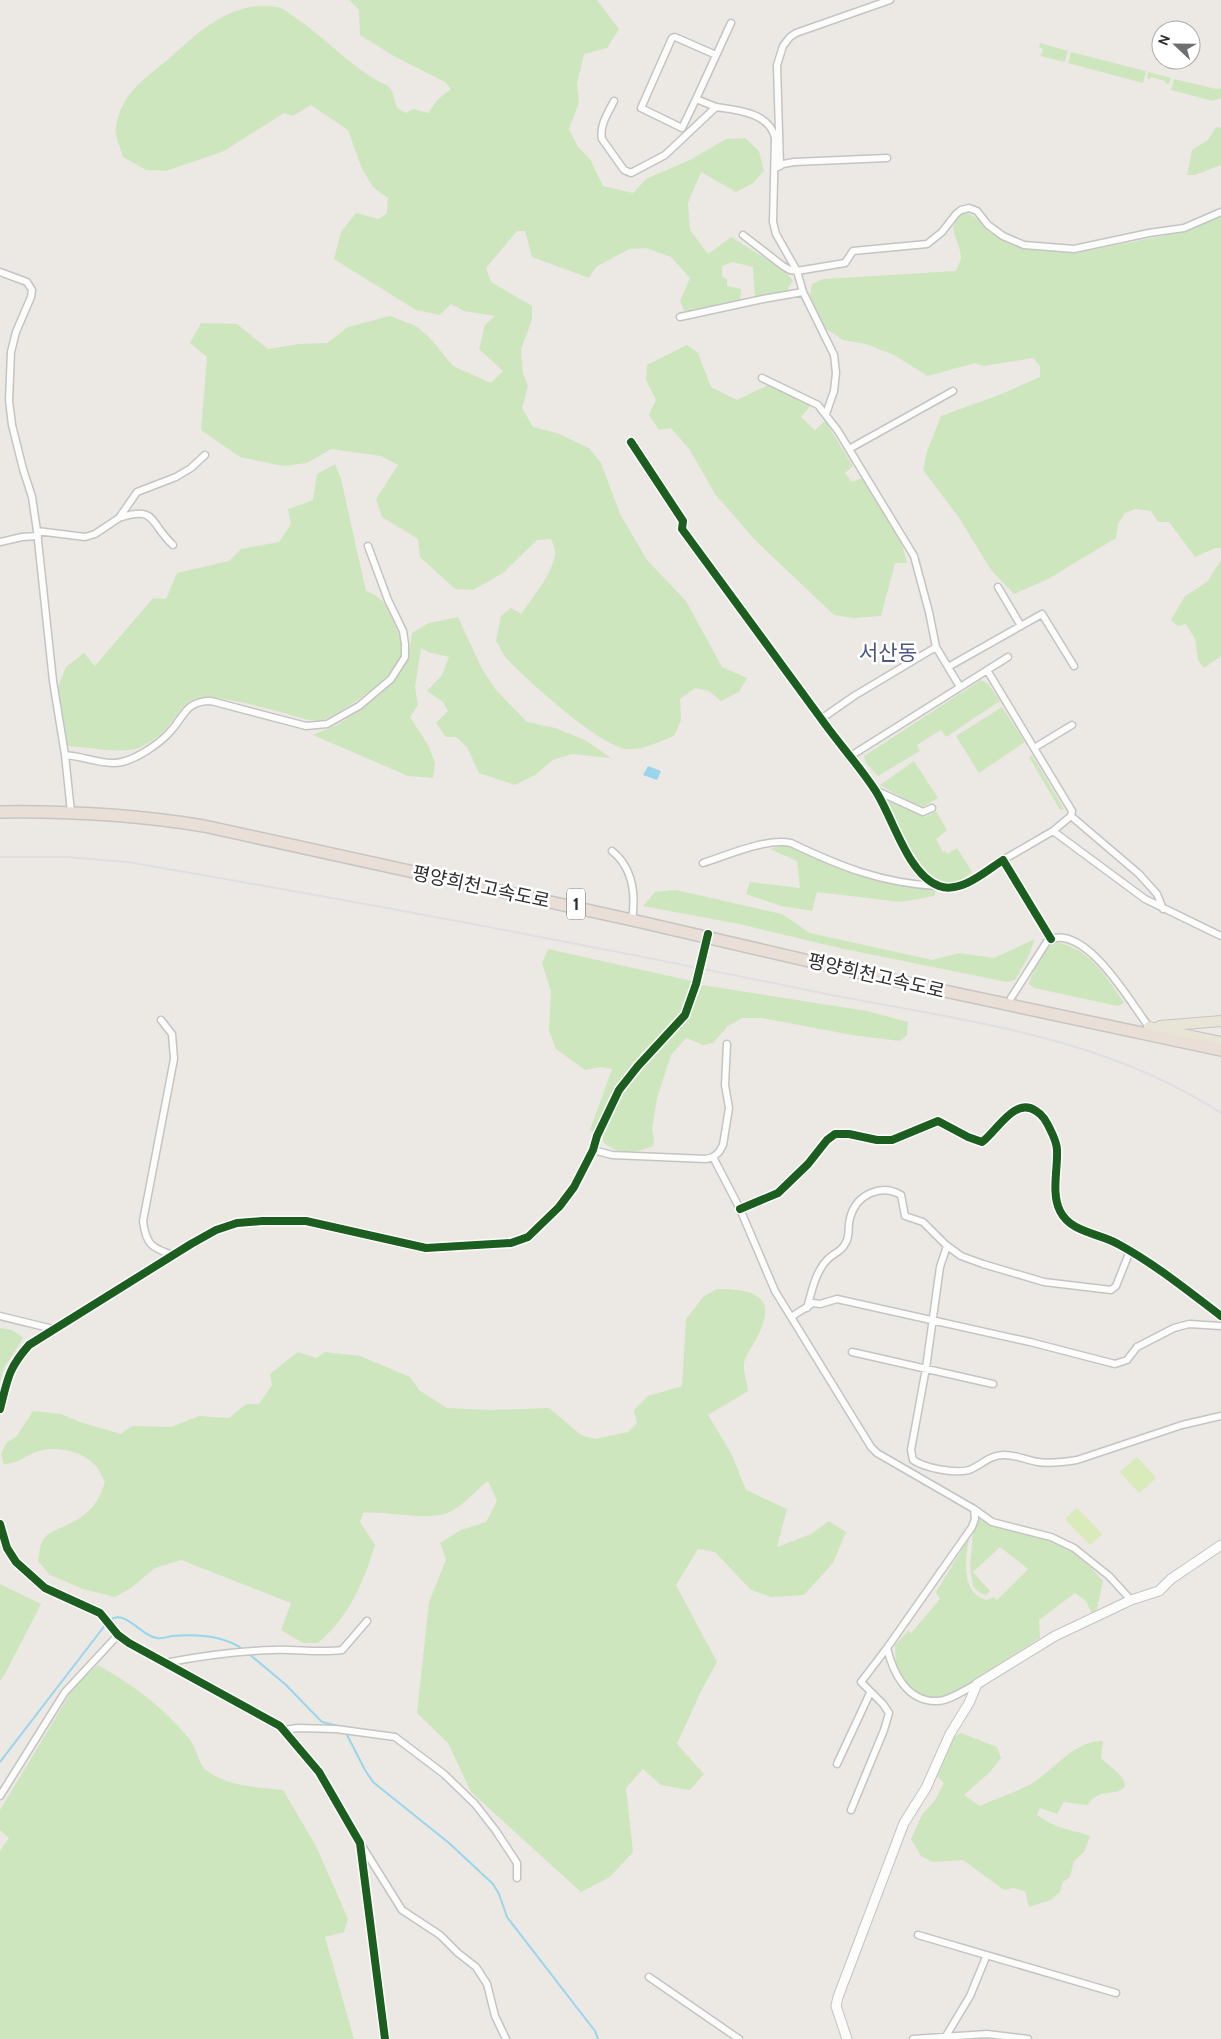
<svg xmlns="http://www.w3.org/2000/svg" width="1221" height="2039" font-family="Cabin,'Noto Sans KR',sans-serif">
	<rect width="100%" height="100%" fill="#ece8e4"/>
	<path fill="#cee6be" d="M349 0H597L619 29 607 48 584 54 577 84 579 103 569 129 578 147 590 159 603 186 633 193 646 179 690 160 726 139 745 138 759 151 764 171 753 183 736 192 701 172 688 203 690 230 708 254 731 237 784 270 793 281 788 288V291L755 298 753 267 733 262 722 266V277L727 279V286L741 289 740 301 685 312 680 301 690 278 671 257 646 248 629 249 596 267 589 278 532 257 525 231H517L486 268 491 282 532 306V320L521 349 523 374 528 386 522 408 533 427 557 433 589 448 601 463 620 514 647 560 686 601 722 667 747 678 739 692 721 701 709 691 695 688 680 699 681 720 674 736C660 741 642 751 627 749 601 747 528 681 508 660 503 655 500 647 496 641L501 616 511 608 521 614C532 598 553 573 555 554 556 550 553 544 551 539L537 540 503 573 473 590 455 589 420 557 418 539 382 517 376 499 398 465 381 456 331 449 307 463 283 466 240 457 201 430 207 357 190 343 201 323 237 324 268 349 299 344 327 343 348 327 390 316 416 326 430 338 453 366 491 383 503 371 479 349 485 325 495 316 464 311 451 304 440 315 416 310 334 259 341 232 356 213 379 219 387 213 388 198 373 187 362 169 348 130 311 105 293 116 284 113 224 151 166 171 146 170 123 157C121 148 114 136 116 127 122 90 147 78 173 55 202 29 234 0 277 7 285 9 293 16 300 21 329 41 355 71 388 86L392 91 397 108 406 113 413 109 428 113 438 99 451 89 445 82 392 55 360 35 359 10Z
		M1040 43 1068 51 1065 62 1040 56 1043 52 1042 48 1039 47Z
		M1071 52 1146 71 1143 83 1068 63Z
		M1148 72 1171 78 1169 84 1165 83V81L1151 77 1150 79 1147 78Z
		M1174 79 1216 89 1221 88V98L1213 101 1171 90Z
		M1216 127 1221 128V165L1195 175H1187L1192 150 1208 140Z
		M965 212 977 218 995 236 1022 247 1077 253 1182 232 1221 216V548H1215L1195 557 1169 522H1158L1151 511 1136 509 1125 513 1118 524 1116 538 1048 579 1014 594 991 570 960 519 923 470 927 451 941 416 999 395 1040 377V366L1033 358 983 366 975 363 928 376 894 355 866 344 843 340 826 329 810 296 812 284 823 279 956 271C957 267 960 263 961 259 962 241 941 227 965 212Z
		M687 345 698 353 711 387 737 400 768 385 811 405 801 417 815 430 825 421 853 466 845 473 852 482 862 478 901 540 907 563H895L881 616 853 618 834 615 755 540 715 494 690 450 671 428 659 430 649 415 656 400 646 380 647 365Z
		M335 464 341 479 366 591C381 596 387 605 393 620 397 631 405 645 401 657 396 676 343 712 325 719 320 721 314 720 309 720 285 714 219 693 197 698 184 701 178 715 170 724 161 735 144 749 129 750 112 752 85 747 67 746L58 687 66 667 84 653 95 666 153 598 166 599 177 573 229 561 241 549 279 542 291 524 288 509 313 500 317 474Z
		M1221 560V656L1204 668 1198 660 1195 639 1186 624 1178 626 1171 620 1185 596 1207 582Z
		M458 617 482 669 496 690 527 722 555 728 585 740 611 758 572 754 553 760 535 775 515 785 479 773 467 747 456 737H446L436 723 448 711 443 702 427 691 442 675 449 657 428 652 421 648 415 687 418 705 410 717 428 745 435 763 433 778 408 776 313 735 337 725 365 707 389 684 408 660 412 633 429 623Z
		M981 680 988 684 1000 701 946 737 941 730 917 745 920 751 878 776 866 763 864 756Z
		M1002 707 1025 742 979 773 956 736Z
		M1032 755 1064 809 1060 810 1029 757Z
		M914 761 938 798 921 808 880 785Z
		M886 798 926 817 936 811 947 830 936 839 943 852 945 851 947 854 957 848 972 872C964 878 955 885 944 883 919 880 897 823 886 803Z
		M783 845H789L850 872 887 882 936 891 934 896 901 902 817 892 812 911 781 906 746 894 750 882 800 888 797 861 770 849Z
		M676 890 782 914 810 933 932 960 959 953 994 958 1035 939 1028 957 1015 980 1007 982 844 949 739 924 643 906 655 892Z
		M1052 942C1086 944 1107 977 1124 1003L1118 1006 1034 988 1029 984C1033 970 1041 952 1052 942Z
		M548 949 692 981 684 1007 671 1023 641 1054 617 1086 595 1133 590 1130 612 1069 601 1067 585 1070 556 1049 549 1031 551 992 542 963Z
		M702 985 867 1011 908 1022 907 1035 900 1041 852 1035 762 1018H742L728 1026 713 1043 703 1045 686 1038 671 1055 657 1098 652 1129 654 1140 653 1146C633 1153 622 1157 603 1142V1135L622 1092 685 1020 691 1012Z
		M717 1289C756 1289 779 1297 756 1339 753 1346 745 1356 744 1363 743 1372 747 1382 748 1391L708 1415 732 1455 746 1490 787 1509 777 1547 811 1534 829 1521 846 1532 833 1563 804 1595 771 1597 751 1590 715 1552 698 1549 676 1585 717 1662 701 1691 677 1744 704 1774 690 1790 661 1785 643 1769 626 1788 633 1852 610 1877 581 1892 471 1792 448 1743 417 1713 429 1602 446 1560 440 1543 461 1530 486 1522 497 1501 488 1481C476 1490 465 1504 452 1511 429 1523 388 1510 363 1513L360 1522 375 1545C363 1584 350 1615 318 1643H303L281 1630 291 1603 181 1560 155 1568 131 1588 115 1597 83 1589 50 1575 38 1561C39 1554 40 1544 44 1538 52 1530 62 1528 71 1523 90 1514 99 1501 105 1482 102 1477 99 1469 95 1465 80 1449 52 1445 33 1453 23 1458 15 1464 4 1464L1 1454 7 1442 16 1437 33 1411 61 1414 80 1422 121 1434 132 1426 171 1427 199 1416 229 1418 246 1404H259L272 1385 270 1374 298 1352 316 1358 325 1352 360 1356 410 1377 419 1390 447 1408 491 1410 549 1408 581 1435 595 1439 628 1432 637 1423 634 1410 648 1396 682 1386 686 1319 704 1296Z
		M0 1328 12 1330 23 1338 4 1368 0 1382Z
		M981 1517C1001 1532 1027 1533 1051 1541 1072 1548 1089 1565 1103 1581L1096 1612H1091L1086 1601 1075 1593 1039 1620 1040 1638 963 1687 940 1698 921 1695 912 1689 903 1680 896 1667 895 1645 908 1631 911 1633 940 1599 936 1592 969 1538C965 1560 961 1594 987 1600L993 1597 997 1600 1028 1569 1000 1547 973 1572 990 1591 986 1595 980 1593 973 1586 970 1567 973 1532Z
		M0 1584 41 1604 7 1670 0 1681Z
		M98 1665C132 1684 166 1709 190 1740 197 1748 198 1764 206 1770 228 1787 257 1787 283 1790L316 1846 348 1919 344 1932 325 1937 354 2039H0V1851L9 1838 0 1830V1810L77 1682Z
		M961 1733 997 1747 1001 1758 990 1772 964 1795 980 1806C997 1798 1018 1792 1034 1782 1055 1768 1076 1740 1103 1741L1101 1758C1109 1767 1125 1774 1125 1787 1113 1798 1102 1786 1087 1805L1064 1802 1057 1814 1040 1808 1037 1815C1045 1820 1054 1826 1062 1828 1072 1831 1080 1832 1090 1836L1084 1852 1074 1861 1070 1877 1063 1882 1060 1892 1051 1900 1029 1907 1025 1891 1013 1888 1004 1890 963 1860 933 1862 921 1856 911 1839 922 1815 935 1800 944 1783 935 1774 951 1739Z"/>
	<path fill="#d9eabb" d="M1137 1457 1156 1478 1139 1493 1120 1472Z
		M1077 1508 1102 1534 1090 1545 1065 1519Z"/>
	<path fill="#99d6ec" d="M648 766 661 771 657 780 643 775Z"/>
	<g fill="none" stroke-linecap="round" stroke-linejoin="round">
		<path stroke="#99d6ec" stroke-width="2" d="M109 1621C125 1607 141 1637 157 1638 162 1639 167 1637 172 1636 195 1634 224 1635 244 1650
			M249 1654 285 1684 322 1722 342 1727
			M346 1733 365 1770 373 1782 449 1843 493 1884 499 1894 507 1917 595 2031 598 2039
			M0 1762 106 1624"/>
		<defs>
			<path id="street" d="M716 55 675 37 672 38 641 108 682 128 696 99 716 107
				M696 99 731 23
				M614 101C608 113 599 126 602 139L624 170 631 173 665 155 716 107C738 110 770 113 775 138L773 222 776 234 797 271 803 292 834 355 836 373 834 391 826 414
				M780 166 777 65 783 46 790 37 796 33 890 0
				M778 167 783 164 794 162 887 158
				M743 235 783 266 790 270 797 271 845 263 853 251 927 244 942 232 956 214 961 210 969 208 977 211 988 225 1003 236 1024 245 1074 249 1149 233 1184 228 1221 212
				M0 272 27 282 32 290 31 297 16 332 11 352 9 400 12 425 23 469 32 497 37 531 53 681 65 755 71 812
				M680 317 763 299 803 292
				M762 378 818 405 838 431 914 556 929 612 936 647 960 687
				M631 442 683 521 682 529C730 594 778 659 825 724 841 746 860 767 875 790 893 817 907 874 939 886 961 894 986 871 1003 860L1051 939
				M849 449 953 391
				M119 518C157 505 149 523 173 545
				M37 531 85 537 95 534 119 518 137 492 176 477 191 468 205 455
				M0 542 22 537 38 536
				M998 587 1021 626
				M948 667 1042 614 1074 666
				M987 670 1072 811 1071 816 1053 831 1003 860
				M821 719 854 696 936 647
				M1034 748 1072 725
				M65 755C83 756 105 766 122 762 138 758 157 745 168 734 185 717 184 701 211 701L306 726 327 724 359 706 391 679 405 657V644L403 631 388 600 368 546
				M849 757 1008 657
				M875 790 923 812 932 808
				M1071 816 1139 874 1157 894 1163 909
				M1053 831 1145 899 1221 936
				M612 851C633 868 636 894 632 920
				M703 863C728 855 765 838 791 843 839 866 881 883 936 886
				M702 956 708 935
				M1011 998 1048 940C1086 923 1130 1002 1149 1027
				M161 1020 172 1034 174 1059 143 1221C146 1244 151 1248 173 1255
				M593 1150 612 1155 706 1159 713 1157 719 1152 723 1145 729 1108 725 1085 727 1044
				M713 1157 740 1209 775 1291 871 1447 877 1453 974 1509 992 1522 1051 1537 1074 1548 1109 1576 1131 1600
				M740 1209 778 1193 808 1164 827 1140 835 1134H849L877 1140H892L938 1121 968 1137 982 1142C997 1131 1015 1096 1036 1111 1043 1115 1046 1121 1050 1129 1053 1135 1057 1143 1057 1150 1058 1169 1051 1193 1060 1211 1071 1233 1099 1233 1118 1244 1155 1264 1188 1291 1221 1316
				M947 1246 940 1267 926 1368 911 1450 913 1460C925 1468 955 1474 969 1470 982 1465 989 1455 1004 1455 1017 1455 1026 1460 1038 1462 1051 1464 1064 1462 1077 1460L1182 1425 1221 1416
				M807 1308C812 1291 815 1272 828 1259 834 1253 841 1252 845 1244 851 1235 847 1228 850 1218 856 1195 880 1183 901 1195L905 1216 923 1222 946 1245 961 1256 983 1264 1044 1282 1111 1290 1116 1286 1130 1251
				M0 1316 53 1329
				M791 1317 813 1303 820 1304 837 1299 1030 1342 1115 1364 1127 1360 1137 1347 1174 1328 1189 1324 1221 1326
				M852 1352 993 1384
				M0 1409C8 1378 8 1369 29 1345L191 1244 216 1230 237 1223 262 1221H306L426 1248 511 1243 528 1237 559 1207 574 1187 593 1150 597 1136 619 1090 638 1066 685 1015 696 984
				M0 1524 7 1548 16 1562 45 1588 100 1613 118 1635 129 1643 280 1726 319 1772 360 1843 385 2039
				M887 1648C893 1673 907 1702 937 1701 950 1701 965 1689 977 1684
				M165 1663C201 1656 236 1651 273 1650 296 1649 319 1653 342 1650L367 1621
				M284 1730 298 1728 336 1729 395 1737 444 1774 475 1804 496 1831 517 1863V1878
				M837 1764 870 1693
				M0 1796 65 1692 118 1635
				M851 1810 884 1730 889 1713 883 1704 861 1682 887 1648 972 1527 975 1519 974 1509
				M362 1846 402 1910 440 1935 458 1953 476 1967 487 1984 495 2016 506 2039
				M918 1935 1116 1993
				M649 1977 739 2039
				M946 2036 970 1996 986 1957
				M913 2039 987 2034 1028 2039"/>
			<path id="secondary" d="M847 2039 836 2006 838 1997 904 1823 926 1788 950 1734 969 1703 977 1684 1055 1636 1131 1600 1159 1591 1171 1579 1221 1545"/>
			<path id="primary" d="M1160 1026 1221 1021
				M1149 1027 1221 1042"/>
			<path id="highway" d="M0 812C69 811 136 815 204 826L632 920 874 976 1221 1050"/>
		</defs>
		<use href="#street" stroke="#c5c4c5" stroke-width="9"/>
		<use href="#secondary" stroke="#c5c4c5" stroke-width="11"/>
		<use href="#primary" stroke="#c6c5c4" stroke-width="12"/>
		<use href="#highway" stroke="#c6c5c4" stroke-width="14"/>
		<use href="#street" stroke="#fcfcfb" stroke-width="6"/>
		<use href="#secondary" stroke="#fcfcfb" stroke-width="9"/>
		<use href="#primary" stroke="#e8e4d6" stroke-width="10"/>
		<use href="#highway" stroke="#eadfd6" stroke-width="11"/>
		<path stroke="#dfdfe1" stroke-width="2" d="M0 857H66L127 862C356 901 584 944 812 991 952 1020 1097 1032 1221 1113"/>
		<defs>
			<path id="street-bridge" d="M696 984 702 956"/>
		</defs>
		<use href="#street-bridge" stroke="#c5c4c5" stroke-width="9" stroke-linecap="butt"/>
		<use href="#street-bridge" stroke="#fcfcfb" stroke-width="6"/>
		<defs>
			<path id="cycleway" d="M631 442 683 521 682 529C730 594 778 659 825 724 841 746 860 767 875 790 893 817 907 874 939 886 961 894 986 871 1003 860L1051 939
				M740 1209 778 1193 808 1164 827 1140 835 1134H849L877 1140H892L938 1121 968 1137 982 1142C997 1131 1015 1096 1036 1111 1043 1115 1046 1121 1050 1129 1053 1135 1057 1143 1057 1150 1058 1169 1051 1193 1060 1211 1071 1233 1099 1233 1118 1244 1155 1264 1188 1291 1221 1316
				M0 1409C8 1378 8 1369 29 1345L191 1244 216 1230 237 1223 262 1221H306L426 1248 511 1243 528 1237 559 1207 574 1187 593 1150 597 1136 619 1090 638 1066 685 1015 696 984 708 934
				M0 1524 7 1548 16 1562 45 1588 100 1613 118 1635 129 1643 280 1726 319 1772 360 1843 385 2039"/>
		</defs>
		<use href="#cycleway" stroke="#fff" stroke-width="11"/>
		<use href="#cycleway" stroke="#1b5e20" stroke-width="8"/>
	</g>
	<g text-anchor="middle" dominant-baseline="central" stroke-width="5" stroke-linejoin="round" paint-order="stroke">
		<rect fill="#fff" stroke="#6d6d6d" stroke-width="1" x="567" y="888.5" width="18" height="31" rx="4"/>
		<g font-size="18" font-weight="bold" fill="#2e2e2e">
			<text x="576" y="904">1</text>
		</g>
		<g font-size="19" fill="#2e2e2e" stroke="#fff">
			<text transform="translate(481 887) rotate(12)">평양희천고속도로</text>
			<text transform="translate(876 976) rotate(13)">평양희천고속도로</text>
		</g>
		<g font-size="21" fill="#4d5680" stroke="#fff">
			<text x="888" y="652">서산동</text>
		</g>
	</g>
	<g transform="translate(1176 45) rotate(292)"><circle r="24" fill="#ffffff" stroke="#ababab"/>
	<path d="M0-4L9 19L0 12L-9 19Z" fill="#706f6e"/>
	<text y="-8" font-size="14" font-weight="bold" text-anchor="middle" fill="#2e2e2e">N</text>
	</g>
</svg>
